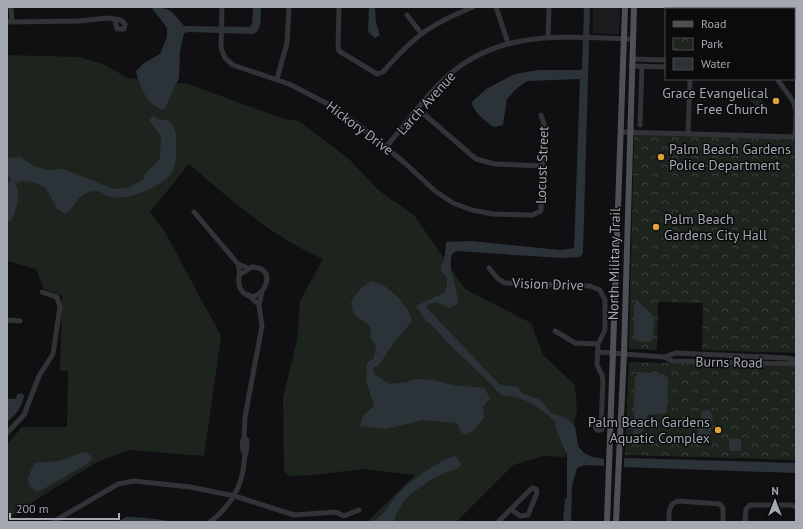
<svg xmlns="http://www.w3.org/2000/svg" width="803" height="529" font-family="'PT Sans',sans-serif">
	<defs>
		<pattern id="park-crowns" width="20" height="18" patternUnits="userSpaceOnUse"><rect width="20" height="18" fill="#1d241e"/><path d="M2 6a3 3 0 1 1 6 0M12 15a3 3 0 1 1 6 0" fill="none" stroke="#3b413c"/></pattern>
	</defs>
	<rect width="100%" height="100%" fill="#101012"/>
	<path fill="#1c1c1e" d="M593 7H620L619 34 593 33Z"/>
	<path fill="#1d241e" d="M7 55 79 57 103 64 128 78 188 84 284 119 299 121 350 160 378 190 414 215 465 289 531 323 543 355 575 385 577 411 565 457 543 456 513 465 456 522H367L415 475 363 469 313 475 290 476 284 471 283 397 297 340 300 301 323 259C272 237 231 200 189 164L150 212 165 232 221 336 204 456 129 450 99 461 45 494 7 519V445L22 427H67L68 371H60L62 296 44 289 36 269 7 261Z
		M753 91 766 105 759 110 746 96Z"/>
	<path fill="url(#park-crowns)" d="M634 134 796 139V353L702 350 703 303 658 302 657 350 629 349Z
		M629 362 796 367V460L625 455Z"/>
	<path fill="#2b3339" d="M151 7C170 7 172 11 184 26L249 27 252 24 253 7H261C260 16 263 31 253 34L189 32 184 33 180 51 179 78 164 110C148 107 139 86 136 71L144 63 160 54 167 37V28Z
		M369 7H375L376 23 380 35 375 38 368 32Z
		M584 7H590L583 253 580 257 562 258 457 251 452 254C447 270 458 287 458 303L453 307 449 308 437 302 429 304 426 307 500 385 517 387 523 394 541 400 550 412 566 418 575 426 578 446 584 453 592 457 604 459V466L585 465 577 468 572 486 571 522H563L565 499 567 497V455L555 427 556 423C547 413 534 404 522 399 507 394 502 400 492 385L447 342 431 324 426 321 416 306 444 293 447 286V278L441 271V267L445 255 446 242 472 241 560 250 574 248 580 79 527 81 516 89 507 99 503 125 493 127C486 121 472 111 472 102L486 89 515 74 539 70H580L582 69Z
		M154 116 159 120C170 118 175 125 176 136 177 168 177 177 145 191 135 195 123 199 112 197 105 196 100 189 92 191 76 195 76 207 65 214L57 209 46 188C39 184 21 177 15 184 22 193 16 211 11 221L7 222V183L11 181 7 172V158L21 157 30 164 46 170 63 169 114 189 128 188 144 179 145 174 160 158 161 136 149 120Z
		M371 281C386 282 411 307 412 321L393 344 379 365 373 368 374 374 390 384 407 382 415 379 433 380 452 385 484 388 490 398 483 407 484 418 474 430 465 435 461 432 457 423 423 420 386 429 360 426 363 416 374 406 366 381 367 363 374 358 376 345 370 337 371 328C360 314 354 323 351 302L361 288Z
		M637 300 654 317 653 339 649 342 636 341 634 338V304Z
		M638 372 664 374 668 378 667 413 648 415C643 425 648 435 633 434L635 377Z
		M21 393 24 395C23 406 15 416 7 422V399H15L18 394Z
		M709 410 713 417 712 421 709 423 705 422 701 416 702 412Z
		M698 428H711V437L703 436V442H698Z
		M729 438 741 439V451H729Z
		M83 452 87 453 92 457 91 461 85 465 42 490 36 491 29 486 28 478 34 463 60 461Z
		M455 456 461 463C459 472 451 469 444 473 424 483 398 499 394 522H372C387 513 388 505 399 493 409 482 441 459 455 456Z
		M626 458 796 463V473L624 467V459Z
		M126 517C135 517 165 519 171 522H117Z"/>
	<g fill="none" stroke-linecap="round" stroke-linejoin="round">
		<path stroke="#323336" stroke-width="5" d="M11 7 12 21
			M222 7 221 48 225 58 233 65 289 84 330 105 355 122 406 164 435 191 453 203 472 210 493 214 532 215 541 211 544 124 541 115
			M339 7 338 46 339 51 377 74 383 72C414 36 429 25 473 7
			M496 7 508 43
			M759 7 762 9
			M692 9V7
			M407 15 421 33
			M7 22 79 21 107 18 121 20 125 24 124 29H117L115 20
			M794 28 796 30
			M548 37 549 7
			M794 37 796 34
			M794 40H796
			M632 59 666 60
			M631 66 666 67
			M277 79 287 43 289 7
			M777 79 793 101 796 111
			M418 109 476 159 495 164 543 166
			M640 125 642 66
			M621 132 796 137
			M688 133 690 79
			M795 137 796 114
			M386 147C404 126 421 102 441 82 496 28 562 37 632 39
			M194 212 238 264
			M489 268 498 279 505 283 590 286 600 290 605 300V330L598 344
			M241 274 252 267C285 268 255 315 240 288 236 280 242 273 238 264L248 268
			M249 295 259 305 262 292
			M7 320 20 321
			M555 331 575 343 598 344
			M598 344 597 365 602 375 603 381 601 424
			M598 352 664 357 676 353 787 358 796 360
			M664 357 672 361 796 364
			M595.5 427a3.5 3.5 0 1 1 7 0a3.5 3.5 0 1 1-7 0Z
			M7 433 24 415 39 376 53 354 60 307 57 297 42 292
			M244 438C241 443 242 450 245 455
			M53 522 118 484 134 481 190 487 235 496 294 515 336 512 344 516 359 510
			M210 522C227 509 239 493 243 471 244 466 244 460 245 456 247 450 247 447 247 440L244 438 245 417 262 326 259 305
			M498 522C509 511 521 499 532 488L536 489 537 493 528 515 520 516 511 509
			M669 522C669 513 668 503 679 501L720 504 723 508V522
			M745 522 746 509 750 505H791L796 507"/>
		<path stroke="#4e5055" stroke-width="6" d="M607 522 625 7
			M616 522 624 353 634 7"/>
	</g>
	<g fill="#dfa33b" stroke="#0b0b0c" stroke-width="1.5">
		<circle cx="776" cy="101" r="4"/>
		<circle cx="661" cy="157" r="4"/>
		<circle cx="656" cy="227" r="4"/>
		<circle cx="718" cy="430" r="4"/>
	</g>
	<g text-anchor="middle" dominant-baseline="central" stroke-width="3" stroke-linejoin="round" paint-order="stroke">
		<g font-size="14" fill="#a3a8b1" stroke="#0b0b0c" text-anchor="end">
			<text x="768" y="93">Grace Evangelical<tspan x="768" dy="16">Free Church</tspan></text>
			<text x="669" y="149" text-anchor="start">Palm Beach Gardens<tspan x="669" dy="16">Police Department</tspan></text>
			<text x="664" y="219" text-anchor="start">Palm Beach<tspan x="664" dy="16">Gardens City Hall</tspan></text>
			<text x="710" y="422">Palm Beach Gardens<tspan x="710" dy="16">Aquatic Complex</tspan></text>
		</g>
		<g font-size="14" fill="#a3a8b1" stroke="#0b0b0c">
			<text transform="translate(426 103) rotate(-48)">Larch Avenue</text>
			<text transform="translate(360 128) rotate(37)">Hickory Drive</text>
			<text transform="translate(542 165) rotate(-88)">Locust Street</text>
			<text transform="translate(614 264) rotate(-89)">North Military Trail</text>
			<text transform="translate(548 284) rotate(2)">Vision Drive</text>
			<text transform="translate(729 362) rotate(1)">Burns Road</text>
		</g>
	</g>
	<rect width="803" height="529" fill="none" stroke="#a3a8b1" stroke-width="16"/>
	<rect x="665" y="8" width="130" height="72" fill="#0b0b0c" stroke="#484a4e"/>
	<rect x="673" y="21" width="20" height="6" fill="#4e5055" stroke="#484a4e"/>
	<text x="701" y="28" font-size="12" fill="#a3a8b1">Road</text>
	<rect x="673" y="38" width="20" height="12" fill="url(#park-crowns)" stroke="#484a4e"/>
	<text x="701" y="48" font-size="12" fill="#a3a8b1">Park</text>
	<rect x="673" y="58" width="20" height="12" fill="#2b3339" stroke="#484a4e"/>
	<text x="701" y="68" font-size="12" fill="#a3a8b1">Water</text>
	<g transform="translate(775 501)" stroke="#0b0b0c" stroke-width="3" paint-order="stroke">
	<path d="M0-3L7 15L0 10L-7 15Z" fill="#a3a8b1"/>
	<text y="-6" font-size="11" font-weight="bold" text-anchor="middle" fill="#a3a8b1">N</text>
	</g>
	<path d="M10 513v6h109v-6" fill="none" stroke="#a3a8b1" stroke-width="2"/>
	<text x="16" y="513" font-size="12" fill="#a3a8b1" stroke="#0b0b0c" stroke-width="3" paint-order="stroke">200 m</text>
</svg>
